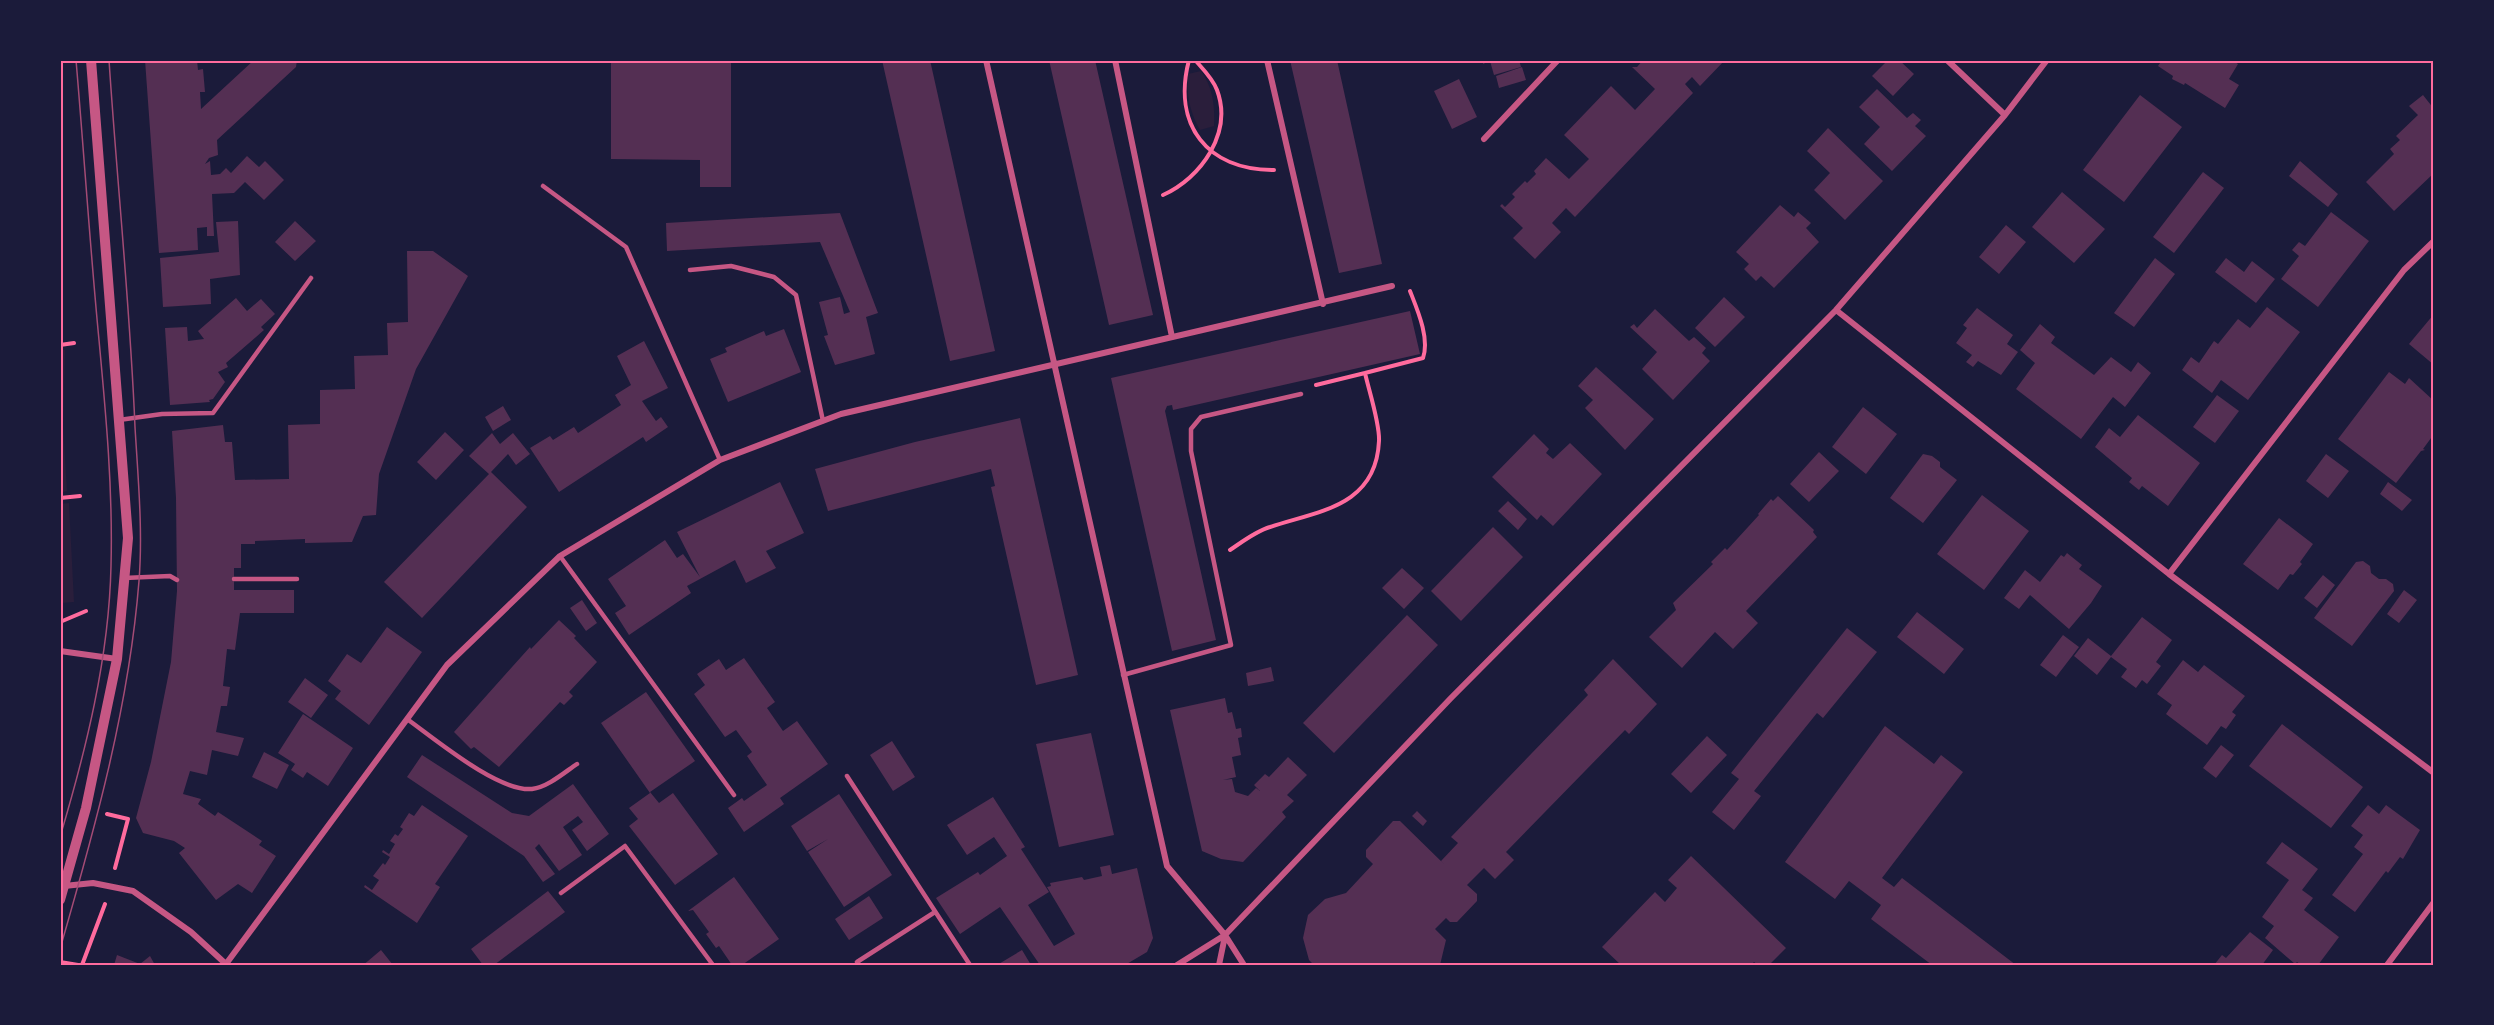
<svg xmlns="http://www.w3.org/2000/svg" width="2494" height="1025" font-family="Manrope,sans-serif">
	<rect width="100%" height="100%" fill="#1b1b3a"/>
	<path fill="#2a1e3b" d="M1201 71C1213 88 1215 105 1214 126L1200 130C1190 112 1186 95 1188 74Z
		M60 350H65L63 426 67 491 60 493Z
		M69 503 74 602 61 603 60 504Z"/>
	<path fill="#542f53" d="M145 60H197L198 70 203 69 205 92H200L201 109 254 60H297L296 67 217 140 218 155 209 158 205 164 210 161 211 175 220 174 226 168 231 173 247 156 259 167 265 161 284 180 264 200 245 182 234 193 212 194 214 236H207V227L197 228 198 250 159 253Z
		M611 60H731V187H700V160L611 159Z
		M882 60H930L995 351 950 361Z
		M1049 60H1095L1153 315 1109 325Z
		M1290 60H1337L1382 264 1339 273Z
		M1483 60H1519L1521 67 1494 75 1490 61 1483 64Z
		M1643 60H1725L1700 86 1692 77 1685 84 1693 93 1575 217 1566 208 1552 223 1561 232 1535 259 1513 238 1523 228 1500 206 1502 204 1505 207 1515 197 1512 194 1525 181 1527 183 1536 174 1534 171 1546 158 1569 179 1589 159 1564 135 1611 86 1635 110 1655 89 1632 67H1637Z
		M1888 60H1899L1914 74 1893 96 1872 76Z
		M2162 60H2232L2238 64 2229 79 2239 85 2225 108 2185 83 2184 85 2172 79 2173 76 2158 66Z
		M1522 67 1526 80 1499 88 1496 76Z
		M1459 79 1477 117 1452 129 1434 91Z
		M1877 89 1907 118 1913 113 1921 120 1915 126 1926 136 1892 171 1864 144 1880 127 1859 107Z
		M2140 95 2182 127 2124 202 2083 170Z
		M2423 95 2434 109V126L2432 128 2434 131V173L2394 211 2366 182 2394 154 2390 149 2400 140 2396 136 2418 115 2409 106Z
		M1828 128 1883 181 1845 220 1814 190 1830 173 1807 151Z
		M2300 161 2338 194 2328 207 2289 176Z
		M2203 172 2224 188 2174 253 2153 237Z
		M2062 192 2105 229 2074 263 2032 227Z
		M1780 205 1794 217 1798 212 1811 223 1806 228 1819 242 1774 288 1761 276 1756 281 1744 269 1749 264 1736 252Z
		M2331 212 2369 241 2318 307 2281 279 2299 256 2292 250 2299 242 2305 246Z
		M840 213 878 313 866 317 875 354 835 365 824 336 828 335 819 302 840 297 844 314 850 312 820 242 667 251 666 223Z
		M238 221 240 275 210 279 211 304 163 307 160 258 219 252 216 222Z
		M295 221 316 241 295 261 275 242Z
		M2006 225 2026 242 1999 274 1979 257Z
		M407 251H433L468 276 416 369 379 474 376 515 363 516 352 542 305 543V539L255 541V544H241V568H234V590H294V613H240L235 650 227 649 223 686 230 687 227 706H221L216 732 244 738 238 756 212 750 207 775 190 771 183 794 201 799 198 804 215 816 218 812 262 841 259 845 276 856 252 893 238 884 216 900 179 853 185 848 174 841 143 833 136 818 151 762 171 662 177 591 176 498 172 431 223 425 225 442H232L235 480 289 479 288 425 320 424V390L355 389 354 356 388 355 387 323 408 322Z
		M2155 258 2175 274 2134 327 2114 313Z
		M2226 258 2244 272 2252 261 2275 279 2256 303 2215 272Z
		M1724 297 1745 317 1715 347 1695 328Z
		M236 298 247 311 261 299 275 314 261 327 264 330 226 363 228 367 218 372 225 382 213 399 209 400 210 402 170 405 165 328 187 327 188 341 204 339 198 331Z
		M2267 307 2300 332 2248 400 2221 380 2212 393 2182 370 2191 357 2199 363 2214 341 2218 344 2238 319 2250 328Z
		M1977 308 2013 335 2007 344 2018 352 2001 375 1978 361 1973 367 1966 362 1972 355 1956 343 1967 328 1963 325Z
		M1655 309 1689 341 1694 337 1706 348 1702 353 1710 361 1673 400 1642 369 1657 352 1630 327 1634 324 1637 328Z
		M1410 311 1420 354 1173 410 1172 405 1167 406 1165 411 1216 640 1172 651 1111 378Z
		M2434 314V365L2409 344Z
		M2040 324 2055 337 2051 343 2094 375 2111 357 2131 372 2138 362 2151 373 2125 407 2113 397 2081 439 2016 389 2035 363 2020 350Z
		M784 329 801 372 728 402 710 359 727 352 725 348 764 331 766 336Z
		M644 341 668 388 642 401 656 421 661 417 668 427 646 442 643 437 559 492 530 448 550 436 553 440 574 427 578 433 621 405 615 395 631 385 617 356Z
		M1596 367 1654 419 1625 450 1585 408 1593 400 1578 386Z
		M2389 372 2405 384 2409 378 2434 401V434L2423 449 2425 450 2421 451 2396 483 2338 439Z
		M2217 395 2239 411 2215 443 2193 427Z
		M503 406 511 420 493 431 485 417Z
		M1863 407 1897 434 1866 474 1832 447Z
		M2138 415 2200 463 2168 506 2142 486 2139 490 2129 482 2132 478 2095 447 2109 428 2120 437Z
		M1020 418 1078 675 1036 685 991 487 995 486 991 469 828 511 815 469 915 442Z
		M445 432 464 450 436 480 417 462Z
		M492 433 500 444 513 433 530 454 516 465 508 454 491 472 527 507 422 618 384 582 489 474 469 456Z
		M1534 434 1549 449 1546 453 1553 459 1570 443 1602 474 1553 526 1541 515 1537 520 1492 477Z
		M1819 452 1839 471 1809 502 1790 484Z
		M1923 454 1932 456 1940 462V467L1957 480 1923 523 1890 498Z
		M2326 454 2349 471 2328 498 2306 481Z
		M780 482 804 533 766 551 776 568 746 583 735 560 687 586 691 593 629 635 615 613 626 606 608 579 665 540 677 558 683 554 700 577 677 532Z
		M2388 482 2412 500 2402 511 2380 494Z
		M1982 495 2029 531 1984 590 1937 554Z
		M1778 496 1814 530 1813 532 1817 537 1746 611 1758 623 1733 649 1715 632 1682 668 1649 637 1676 610 1673 603 1713 564 1711 562 1725 548 1727 550 1759 515 1758 514 1771 499 1773 501Z
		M1508 501 1527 519 1518 530 1498 511Z
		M2279 518 2313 544 2300 562 2302 564 2293 575 2290 574 2278 590 2243 564Z
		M1493 527 1523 557 1461 621 1431 591Z
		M2067 553 2082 565 2079 569 2102 586 2091 603 2069 629 2030 595 2019 609 2004 598 2025 570 2040 582 2061 555 2064 557Z
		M2363 561 2370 566 2371 573 2379 579H2386L2393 584 2394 591 2352 646 2314 618 2356 562Z
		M1402 568 1424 588 1404 609 1382 588Z
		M2323 575 2335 585 2317 608 2304 598Z
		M2404 590 2417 600 2399 623 2387 614Z
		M582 600 597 623 586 631 570 608Z
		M1917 612 1964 649 1944 674 1897 637Z
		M1407 615 1438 645 1334 753 1303 723Z
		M2142 617 2172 640 2156 662 2161 666 2147 684 2142 680 2136 688 2121 677 2127 669 2111 657 2097 675 2074 656 2088 638 2111 656Z
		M559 620 576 636 574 638 597 662 569 692 573 696 564 705 560 702 499 767 474 747 471 749 454 732 530 647 531 649Z
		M387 627 422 652 369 725 335 699 341 691 328 681 347 654 361 663Z
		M1847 628 1877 652 1823 718 1817 713 1754 791 1761 796 1734 830 1712 812 1739 779 1731 773Z
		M2063 635 2079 647 2056 677 2040 665Z
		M744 658 775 702 767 708 783 731 797 721 828 764 780 798 784 804 744 832 728 808 742 798 744 801 767 785 747 756 752 752 736 730 725 737 694 694 705 685 697 674 719 659 726 670Z
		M1613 659 1657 704 1629 734 1625 730 1506 852 1514 860 1495 879 1484 868 1467 885 1477 894V901L1457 922H1450L1446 918 1435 929 1446 940 1440 965H1314L1309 960 1303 938 1308 915 1325 899 1346 893 1373 864 1366 857V850L1393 821H1400L1446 866 1441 861 1458 843 1451 837 1588 695 1584 690Z
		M2183 660 2198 672 2204 665 2245 696 2232 712 2236 715 2226 729 2221 726 2207 745 2166 714 2172 705 2157 694Z
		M1271 667 1274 681 1248 686 1246 673Z
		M305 678 328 695 311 718 288 702Z
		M646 692 695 761 650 792 659 803 673 793 718 854 675 885 629 826 638 819 629 808 650 793 601 723Z
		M1225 698 1228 713 1232 712 1236 729 1241 728 1242 737 1238 738 1241 755 1232 757 1236 777 1223 780 1232 779 1235 792 1248 796 1256 788 1260 791 1254 785 1265 774 1269 777 1288 757 1307 775 1287 795 1294 801 1282 812 1286 817 1243 862 1221 859 1202 851 1170 710Z
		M303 714 353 748 328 786 307 772 303 778 291 770 295 764 278 753Z
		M2282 724 2363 787 2331 828 2249 766Z
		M1885 726 1934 764 1941 755 1963 772 1882 878 1894 887 1902 878 2016 965H1932L1871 919 1881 905 1849 881 1835 899 1785 862Z
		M1091 733 1114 835 1059 847 1036 744Z
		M1707 736 1727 755 1691 793 1671 774Z
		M892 741 915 777 893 791 870 755Z
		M2221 745 2234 755 2216 778 2203 768Z
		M264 752 289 765 277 789 252 777Z
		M422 755 512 813 529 816 573 784 609 834 587 851 572 830 583 822 578 816 563 827 582 855 559 871 539 844 535 848 555 874 543 882 524 856 407 777Z
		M839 794 892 875 844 907 808 852 828 839 807 851 791 826Z
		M993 797 1025 847 1021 849 1049 892 1028 905 1054 946 1075 934 1047 887 1051 886 1050 883 1082 877 1084 880 1102 876 1100 867 1110 865 1112 874 1137 868 1153 938 1147 952 1125 965H1040L1000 907 960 934 936 898 978 872 980 875 1007 856 994 837 967 855 947 825Z
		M422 805 468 836 435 884 440 887 417 923 364 887 365 885 372 890 379 880 373 876 383 863 385 865 390 857 382 852 383 850 389 854 395 844 390 841 395 834 398 836 403 829 400 827 409 813 414 816Z
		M2368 805 2379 814 2386 805 2420 830 2403 859 2400 857 2388 873 2386 871 2355 912 2332 895 2363 854 2354 847 2363 835 2351 826Z
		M1417 811 1427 821 1423 826 1412 816Z
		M2282 842 2318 869 2302 890 2313 898 2304 910 2339 937 2318 965H2301L2297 962 2295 964 2265 938 2274 926 2262 917 2289 880 2266 863Z
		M1691 856 1786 948 1769 965H1758L1754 962 1751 965H1621L1602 947 1655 892 1665 902 1677 888 1668 880Z
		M734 877 779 939 742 965H732L719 946 716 948 706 934 709 932 693 910 688 911Z
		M548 891 565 912 494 965H483L471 949Z
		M869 896 883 918 849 940 835 919Z
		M2250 932 2273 950 2262 965H2214L2222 955 2226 958Z
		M381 950 393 965H363L368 961Z
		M1022 950 1031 965H997Z
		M117 955 140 964 150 956 155 965H114Z"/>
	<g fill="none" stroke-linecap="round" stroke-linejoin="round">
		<path stroke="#ff6b9d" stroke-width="4" d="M1189 60C1172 125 1207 170 1274 170
			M1163 195C1201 178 1233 133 1217 90 1213 79 1203 69 1195 60
			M60 345 74 343
			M1316 385 1365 373
			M60 498 80 496
			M1230 550C1242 542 1256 531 1270 527 1318 511 1376 507 1379 441 1380 424 1369 391 1365 373L1423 358C1430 338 1417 309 1410 291
			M60 622 86 611
			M107 814 128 819 115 868
			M60 962 78 965
			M82 965 105 904"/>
		<path stroke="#c65784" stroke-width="4.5" d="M543 186 626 247 720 460
			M690 270 731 266 774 277 796 295 823 421
			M119 420 162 414 213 413 311 278
			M560 556 734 795
			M124 578 170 576 177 580
			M234 579H297
			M1123 675 1231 645 1191 451V429L1201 417 1301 394
			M407 719C435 739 498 792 532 789 548 787 565 772 577 764
			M847 776 970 965
			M561 893 625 846 713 965
			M859 965 857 962 935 912"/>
		<path stroke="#c65784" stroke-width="6" d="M986 60 1167 866 1225 935 1244 965
			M1115 60 1172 337
			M1267 60 1323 304
			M1947 60 2005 115
			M1484 139 1558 60
			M1836 310 2169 574 2434 773
			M2169 574 2404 270 2434 241
			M60 651 117 659
			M64 886 93 883 133 891 191 932 227 965
			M226 964 447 665 560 556 720 460 841 414 1392 286
			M1177 965 1225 935 1451 698 1836 310 2005 115 2047 60
			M1219 965 1225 936
			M2387 965 2434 902"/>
		<path stroke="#c65784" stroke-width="10" d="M60 900 86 808 117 659 128 538 91 60"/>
		<path stroke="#a44b75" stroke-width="1.5" d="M60 837C86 750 109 658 111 566 113 490 106 415 99 340 90 247 84 153 76 60
			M60 949C95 828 129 707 139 581 143 530 138 478 135 427 130 304 117 182 109 60"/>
	</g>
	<rect width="2494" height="1025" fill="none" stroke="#1b1b3a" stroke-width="123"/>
	<rect x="62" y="62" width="2370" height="902" fill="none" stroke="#ff6b9d" stroke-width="2"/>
</svg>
